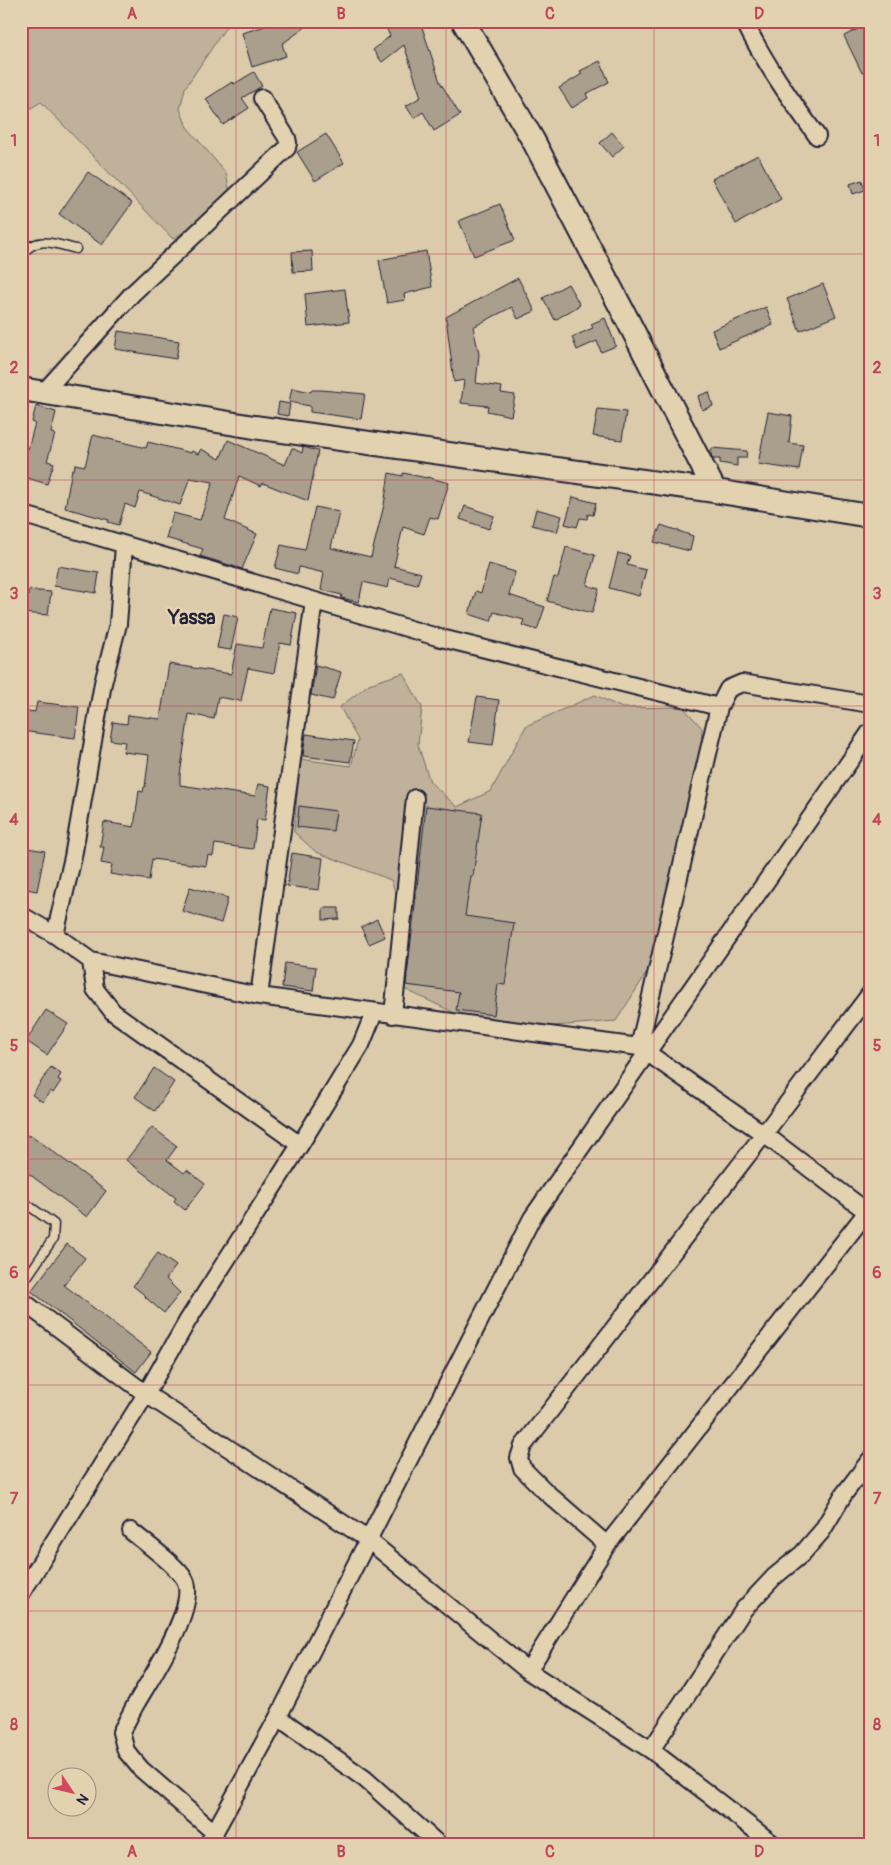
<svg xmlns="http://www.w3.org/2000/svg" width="891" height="1865" font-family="Pangolin,sans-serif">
	<rect width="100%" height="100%" fill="#dbcbaa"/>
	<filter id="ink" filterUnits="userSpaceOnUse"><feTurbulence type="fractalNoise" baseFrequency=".02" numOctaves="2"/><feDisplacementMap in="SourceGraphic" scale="10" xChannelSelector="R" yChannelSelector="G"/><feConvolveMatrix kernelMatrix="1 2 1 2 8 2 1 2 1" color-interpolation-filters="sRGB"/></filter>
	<g filter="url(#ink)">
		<path fill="#c0b29a" stroke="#716a6a" d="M21 21H230L185 88 180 109 187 127 226 173 230 193 202 220 173 239 41 102 21 114Z
			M403 673 422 707 418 745 430 782 457 807 491 791 526 726 595 695 622 708 683 707 702 728 700 775 657 957 616 1021 541 1027 457 1014 398 986 403 914 391 880 316 852 294 832 300 759 351 766 358 740 340 707 369 684Z"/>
		<path fill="#aa9f8d" stroke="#22223b" d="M282 21H314L282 44 286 56 252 67 242 33Z
			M383 21H420L440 82 460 115 434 131 423 112 414 118 406 106 421 97 404 45 382 62 373 50 390 36Z
			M870 23V69L862 73 844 36Z
			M600 61 609 82 586 94 588 98 572 108 559 88 582 74 580 71Z
			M254 72 262 86 242 98 249 108 223 125 206 99 232 82 234 84Z
			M612 132 624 146 612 157 600 143Z
			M326 134 344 163 315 181 297 152Z
			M758 155 781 199 736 224 712 179Z
			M88 172 132 203 102 245 59 214Z
			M862 180 865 190 853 194 850 184Z
			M500 204 515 240 474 256 459 221Z
			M312 251 313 271 293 272 292 252Z
			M426 251 432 287 404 294 405 300 387 303 379 260Z
			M518 278 535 311 518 319 512 307 473 327 479 354 476 383 502 387 501 393 515 395 511 416 487 411 488 406 461 403 464 380 454 382 446 317Z
			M568 284 580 305 555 320 543 298Z
			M823 284 836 316 800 331 787 299Z
			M345 289 349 322 308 327 305 294Z
			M766 307 773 325 719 348 712 330Z
			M605 318 616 346 601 352 597 341 577 350 572 337 593 328 591 324Z
			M118 331 179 341 176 359 115 349Z
			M292 388 311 392V390H321L365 394 361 419 310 412V406L289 402Z
			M709 392 713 406 702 410 698 396Z
			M279 402 290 404 288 416 277 414Z
			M36 406 56 412 51 433 55 434 47 461 54 463 47 484 21 476V446L28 449 35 423 32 422Z
			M598 409 626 412 622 440 593 436Z
			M768 412 792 416 789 443 803 445 799 470 758 464Z
			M93 435 146 448 148 442 191 453 192 451 198 454 201 449 220 459 228 440 285 465 292 448 302 453 303 447 318 451 308 501 263 483 261 486 239 476 225 520 257 534 242 569 200 556 203 549 166 538 173 513 200 520 213 482 190 478 180 505 140 492 135 508 125 504 119 525 108 522 109 520 65 508 72 469 74 470 75 464 85 466Z
			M712 448 747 451 746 458H737V466L720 463V459H713L711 455Z
			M389 473 403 476V473L427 478V477L449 483 438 519 430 517 424 534 403 527 394 566 421 573 417 585 390 578 388 588 363 582 359 602 341 598 342 595 321 590 324 573 299 567 298 574 275 568 281 545 305 550 315 507 339 512 331 548 371 557 384 505Z
			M573 497 596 503 593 515 588 514 587 519 580 518 577 527 565 524Z
			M465 506 494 516 489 529 460 519Z
			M536 509 562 516 557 532 532 525Z
			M661 525 693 536 690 551 654 542Z
			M566 547 595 555 587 585 599 589 592 613 547 601 554 577 558 578Z
			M618 553 630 556 627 565 646 570 639 596 609 588Z
			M489 564 515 572 509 595 545 607 537 630 522 625 524 620 494 612 491 621 469 614 476 591 481 593Z
			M58 566 99 573 96 593 54 586Z
			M28 590 51 592 48 615 21 613V596H28Z
			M270 608 297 613 291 645 280 643 274 673 248 668 241 701 218 697 214 719 189 714 180 775V785L255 796 258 784 270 786 265 820 257 819 253 849 215 844 213 856 208 855 206 866 152 859 149 880 110 874 112 865 101 863 104 847H100L104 822 134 827 139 791 143 792 144 787H145L149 755 123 752 125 742 110 740 113 722 127 724 128 715 160 719 169 664 231 674 237 644 262 648Z
			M224 614 238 617 231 650 217 648Z
			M316 665 341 672 333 700 311 695Z
			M477 697 499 700 493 745 469 742Z
			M37 702 79 707 75 738 21 731V710L35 712Z
			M306 734 354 741 350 762 303 756Z
			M299 806 336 811 333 831 297 827Z
			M426 806 482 813 473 876H471L465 916 514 923 505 985 498 984 494 1015 456 1010 459 992 406 985Z
			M21 847 45 851 37 891 21 888Z
			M292 853 323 858 319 890 287 886Z
			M190 887 228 898 221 923 182 911Z
			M323 908H339V919L323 920Z
			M377 919 385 937 369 944 361 927Z
			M285 963 316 967 313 991 282 987Z
			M46 1010 68 1024 47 1055 26 1041Z
			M51 1067 61 1074 58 1079 61 1081 53 1093 50 1091 43 1102 32 1095Z
			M154 1068 174 1082 155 1111 135 1097Z
			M152 1127 177 1146 167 1160 184 1173 187 1170 205 1184 185 1210 174 1201 176 1198 126 1160Z
			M21 1131 30 1137 31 1135 106 1191 87 1217 21 1168Z
			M67 1244 85 1258 64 1285 151 1352 136 1372 31 1291Z
			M158 1253 176 1266 166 1279 180 1293 164 1313 145 1297 146 1296 133 1286Z"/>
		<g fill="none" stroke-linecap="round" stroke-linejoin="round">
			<defs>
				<path id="lane" d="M21 256C36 234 55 244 76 249
					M21 1200 54 1224 53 1239 21 1286"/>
				<path id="street" d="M744 21C764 62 790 99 817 136
					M43 393 132 294 287 148 288 143 287 138 262 98
					M21 514 437 637 719 707
					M124 546 118 624 103 683 73 857 55 935 91 961 259 996 639 1047 764 1134 870 1214
					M21 915 55 935
					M91 961 95 989 113 1012 300 1145
					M259 996 314 601
					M393 1015 415 798
					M639 1047 719 707 728 689 742 683 870 704
					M21 1300 146 1394 367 1539 528 1671 651 1750 773 1844
					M131 1531C144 1542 178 1566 185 1580 198 1606 151 1678 137 1702 131 1712 127 1722 121 1732L126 1751 141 1769 215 1833
					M607 1545 546 1492 522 1468 519 1458 523 1446 764 1134 870 994
					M21 1594 146 1394 188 1320 300 1145 361 1045 374 1013
					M528 1671 607 1545 870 1208
					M278 1717 365 1779 438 1844
					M651 1750 744 1609 774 1577 802 1554 822 1531 844 1494 870 1460
					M208 1844 278 1717 532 1218 870 732"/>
				<path id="secondary" d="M463 21 533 140 626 317 715 491
					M21 389 254 427 715 491 870 516"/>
			</defs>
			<use href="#lane" stroke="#22223b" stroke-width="11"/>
			<use href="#street" stroke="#22223b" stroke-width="20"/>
			<use href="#secondary" stroke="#22223b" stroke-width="26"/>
			<use href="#lane" stroke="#e3d2af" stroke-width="8"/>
			<use href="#street" stroke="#e3d2af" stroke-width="16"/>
			<use href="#secondary" stroke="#e3d2af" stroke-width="22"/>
		</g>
	</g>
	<path fill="none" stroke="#c04558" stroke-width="1" stroke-opacity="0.55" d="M236 21V1844M446 21V1844M654 21V1844M21 254H870M21 480H870M21 706H870M21 932H870M21 1159H870M21 1385H870M21 1611H870"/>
	<g text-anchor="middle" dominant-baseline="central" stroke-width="5" stroke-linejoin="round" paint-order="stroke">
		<g font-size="20" font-weight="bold" fill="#22223b" stroke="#e3d2af">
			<text x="192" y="617">Yassa</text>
		</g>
	</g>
	<rect width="891" height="1865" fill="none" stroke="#e3d2af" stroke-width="55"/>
	<g transform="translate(72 1792) rotate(125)"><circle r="24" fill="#e3d2af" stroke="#968c81"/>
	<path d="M0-4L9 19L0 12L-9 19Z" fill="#d1495b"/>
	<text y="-8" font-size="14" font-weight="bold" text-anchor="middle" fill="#22223b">N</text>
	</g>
	<rect x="28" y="28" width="836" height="1810" fill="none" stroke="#c04558" stroke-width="2"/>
	<g font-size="16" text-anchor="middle" font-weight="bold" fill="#c04558">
		<text x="132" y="19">A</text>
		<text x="341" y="19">B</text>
		<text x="550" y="19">C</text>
		<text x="759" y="19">D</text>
		<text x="14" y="146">1</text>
		<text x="877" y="146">1</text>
		<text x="14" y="373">2</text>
		<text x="877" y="373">2</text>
		<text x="14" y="599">3</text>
		<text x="877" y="599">3</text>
		<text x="14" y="825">4</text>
		<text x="877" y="825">4</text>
		<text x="14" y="1051">5</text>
		<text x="877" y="1051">5</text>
		<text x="14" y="1278">6</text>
		<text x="877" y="1278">6</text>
		<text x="14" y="1504">7</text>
		<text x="877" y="1504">7</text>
		<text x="14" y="1730">8</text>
		<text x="877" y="1730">8</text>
		<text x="132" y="1857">A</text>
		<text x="341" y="1857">B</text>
		<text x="550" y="1857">C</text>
		<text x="759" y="1857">D</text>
	</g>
</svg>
